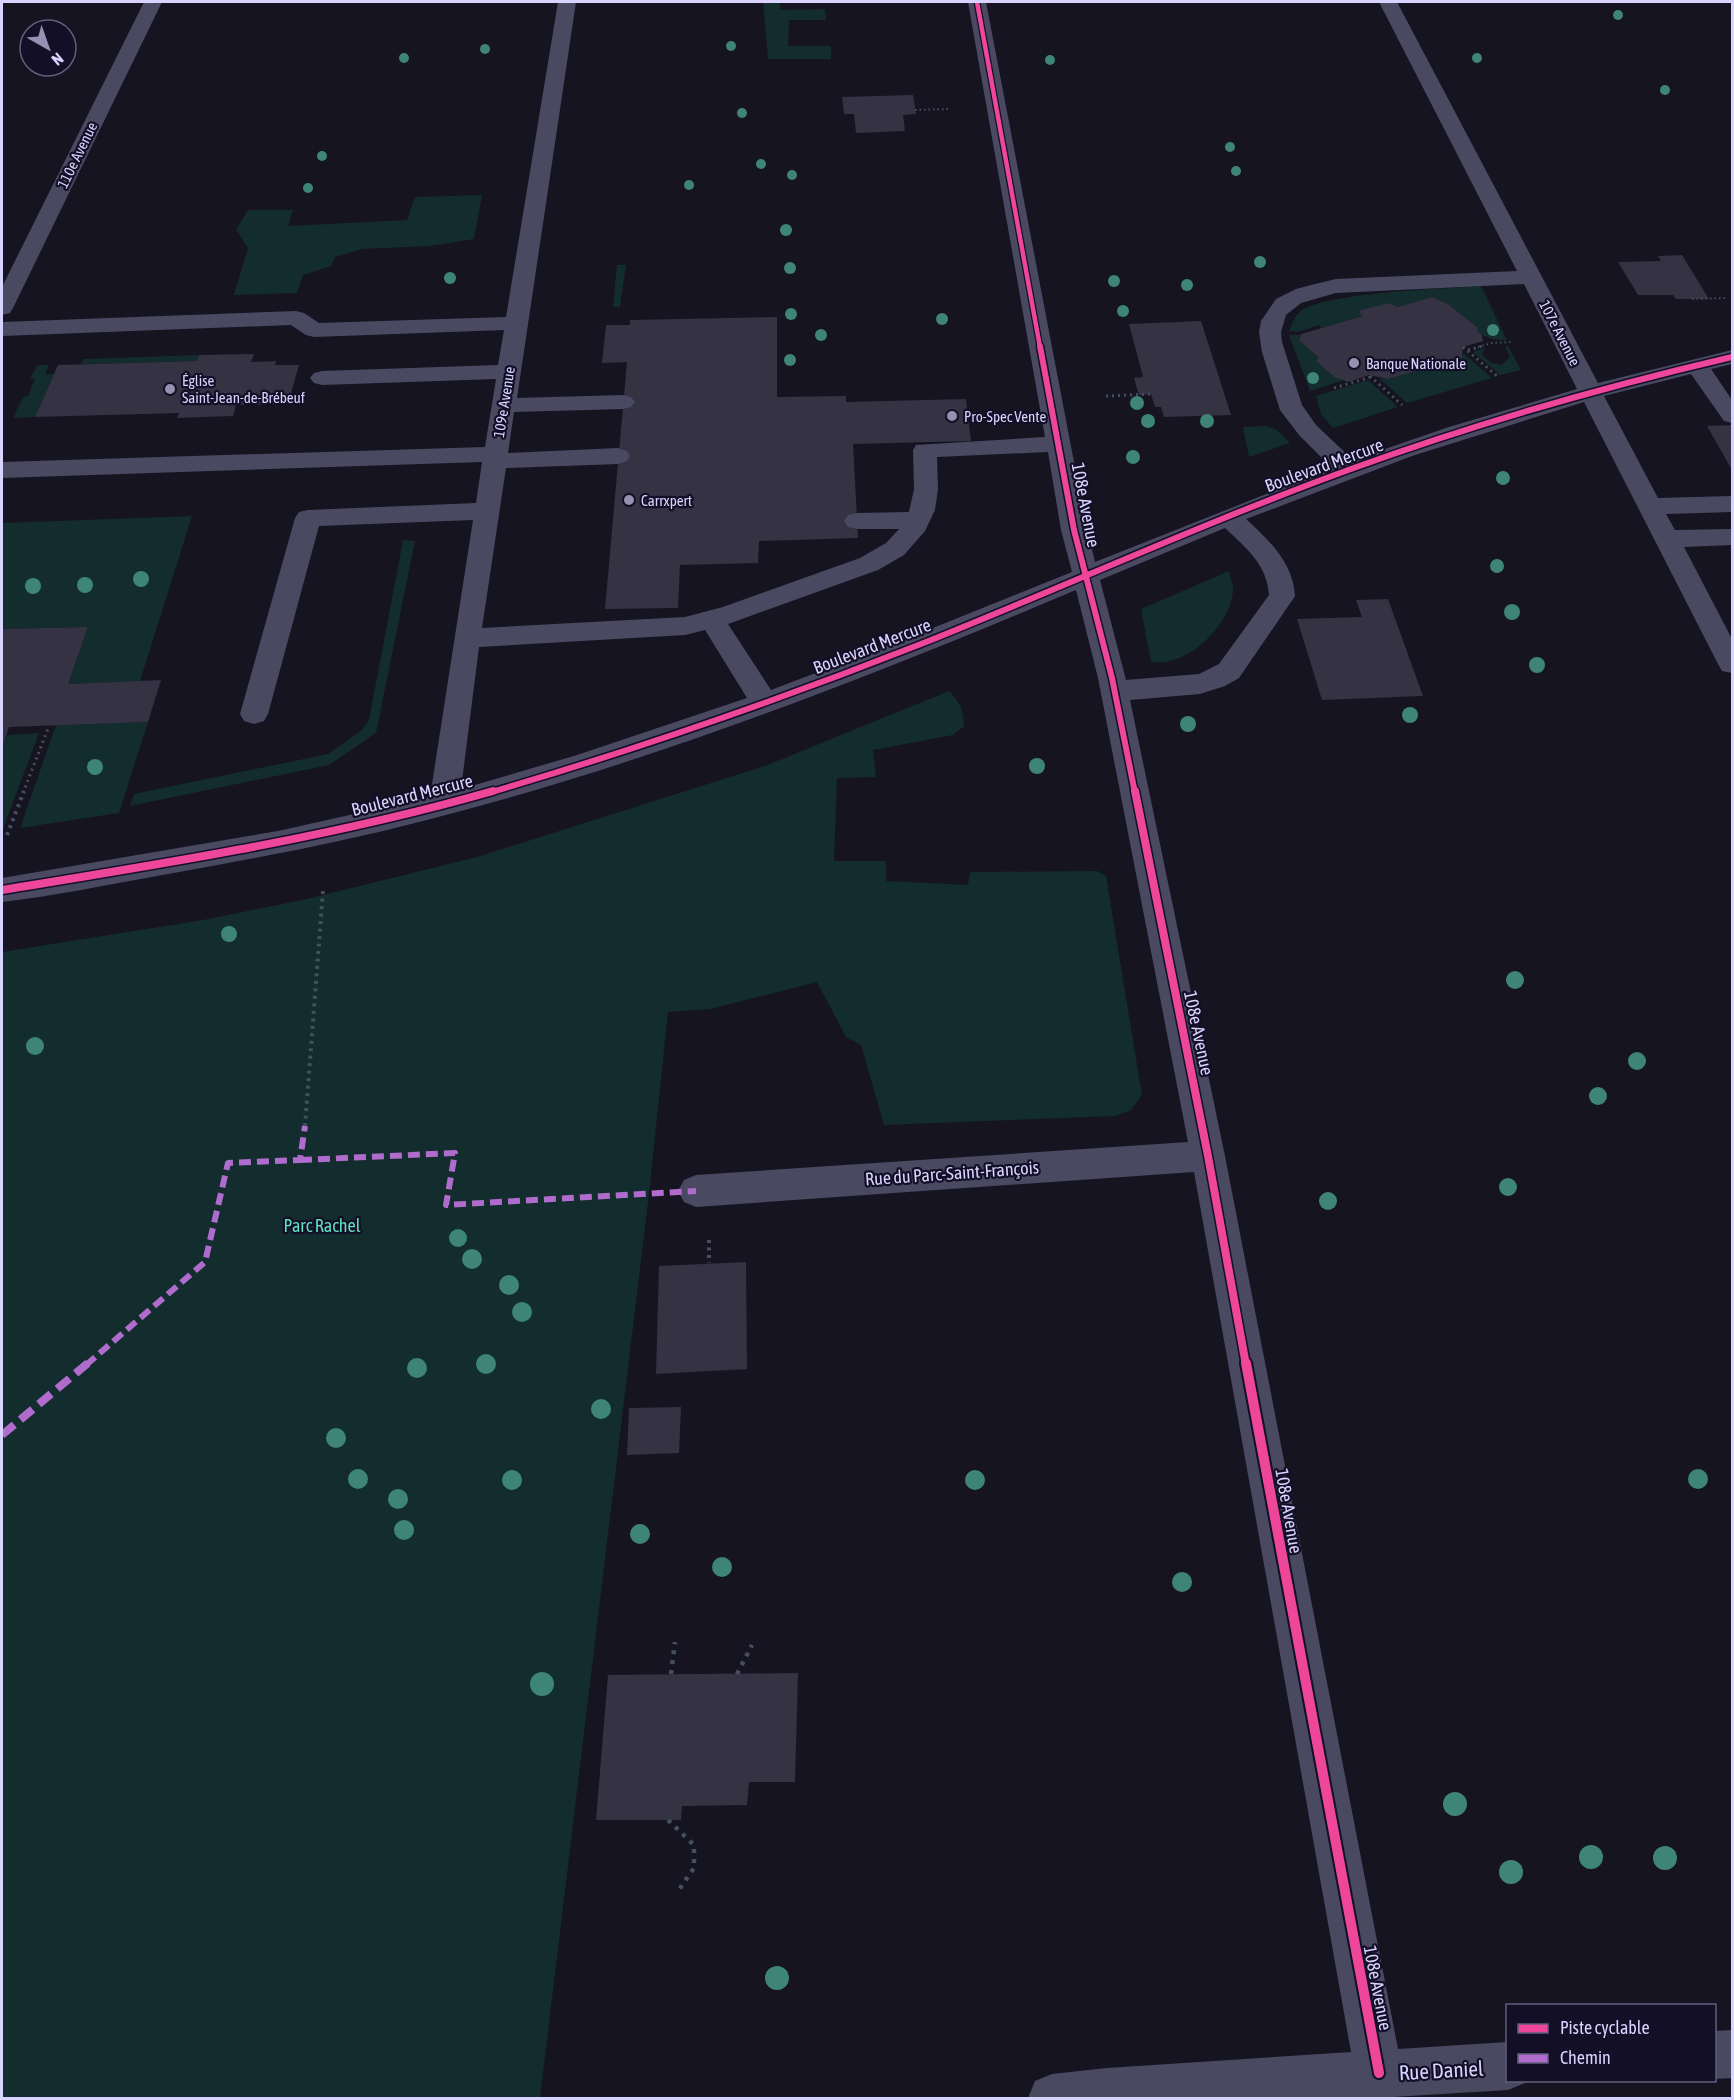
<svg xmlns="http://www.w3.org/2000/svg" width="1734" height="2100" font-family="'Asap Condensed',sans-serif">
	<rect width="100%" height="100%" fill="#161421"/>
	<path fill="#132c2d" d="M763 2H779L781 10 825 9 826 20H789L788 46H831V59H768Z
		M482 195 474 239 430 246 362 249 335 257 331 266 303 275 297 293 234 295 248 248 236 230 248 210H293L288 226 407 220 415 197Z
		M617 265H626L620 307H613Z
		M1481 286 1507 340C1495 340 1487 339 1477 331L1478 328 1448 304 1432 297 1397 307 1389 303 1363 316 1322 328 1319 325 1298 332 1289 331C1292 324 1295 316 1301 311 1327 292 1444 289 1481 286Z
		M1289 335H1300L1299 340 1319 358 1317 361 1334 377 1344 380 1310 391Z
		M1505 346H1508L1521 370 1500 375 1473 352 1485 348 1482 355 1491 363 1501 365 1510 357Z
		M1463 353 1492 378 1407 403 1379 378 1388 379 1462 358Z
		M199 355 197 361 81 364 84 359Z
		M37 365H49L45 374H54L35 417 13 418 23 397 28 396 35 379H30Z
		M1368 380 1398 407 1333 428 1321 414 1316 396Z
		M1266 426 1277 430 1290 443 1249 457 1243 427Z
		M192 516 140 681 68 684 88 627 2 629V523Z
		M403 540 415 541 376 733 329 765 130 806 134 794 328 754 361 731 369 720Z
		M1229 571C1230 577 1233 584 1233 590 1232 620 1198 655 1170 661 1164 663 1157 662 1151 662L1141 609Z
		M949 691C960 702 964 711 964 726L953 735 873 750 876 777 837 778 834 861H886V881L968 885 970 872 1097 871 1106 876 1142 1095 1131 1110 1115 1116 884 1125 861 1045 846 1037 817 982 710 1009 668 1012 649 1194 540 2098H2V952L203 920 307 899 477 857 765 766Z
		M148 722 119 813 20 828 56 725Z
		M39 733 2 832V742H4L7 735Z"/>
	<path fill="#343243" d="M913 95 916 114 903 115 905 131 856 133 854 114H844L842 97Z
		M1682 255 1709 299H1676L1673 295H1638L1618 262 1661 261 1658 256Z
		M1432 297 1448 304 1478 328 1477 331 1482 335 1483 341 1463 347 1462 358 1388 379 1369 375 1348 382 1334 377 1316 361 1319 358 1299 340 1301 334 1363 316 1360 313 1361 310 1389 303 1397 307Z
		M777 317V397L846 396V402L966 399 971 441 853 444 858 538 759 541 758 563 680 565 678 608 605 609 627 362 602 363 606 325H630V320Z
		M1201 321 1231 415 1164 417 1161 407H1155L1151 394 1139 395 1134 378 1143 377 1129 324Z
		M254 354 251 362 276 361 275 365H299L288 404 236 405 233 416 177 418 179 413 35 417 58 365 197 361 199 355Z
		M1732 425V470L1707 426Z
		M1388 599 1423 696 1322 700 1297 619 1362 617 1356 600Z
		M88 627 68 684 161 680 148 722 9 727 4 742H2V629Z
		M746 1262 747 1369 656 1374 659 1266Z
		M681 1407 679 1453 627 1455 629 1408Z
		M798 1673 795 1782H749L747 1805 682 1806 681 1820H596L608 1675Z"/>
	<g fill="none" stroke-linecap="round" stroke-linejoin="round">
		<path stroke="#44505f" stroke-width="2" stroke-dasharray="1.5 3" stroke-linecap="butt" d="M915 110 950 109
			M1692 299 1728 298
			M1478 347 1492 343 1513 342"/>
		<path stroke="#44505f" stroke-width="3" stroke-dasharray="2 4" stroke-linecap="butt" d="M1463 347 1497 376
			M1468 350 1483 346
			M1370 376 1402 405
			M1334 388 1371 377
			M1106 396 1151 394
			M23 793 49 726"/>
		<path stroke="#44505f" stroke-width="4" stroke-dasharray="3 4.5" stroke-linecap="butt" d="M7 835 24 791
			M305 1126 323 891
			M709 1240V1263"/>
		<path stroke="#44505f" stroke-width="4.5" stroke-dasharray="4 6" stroke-linecap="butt" d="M671 1674 675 1642
			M737 1674 752 1645
			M668 1820 694 1845V1868L678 1891"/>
		<path fill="#4a4962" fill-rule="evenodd" d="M144 2H162L13 308 10 313 2 315V287Z
			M558 2H576L517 398 623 395 631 397 635 402 631 407 623 409 514 412 508 453 618 448 627 451 630 456 627 461 618 464 506 468 482 628 685 617 723 607 860 558 886 543 899 529H857L848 527 844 521 848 515 857 513 909 512 914 489 913 450 916 445 1045 437 968 2H986L1087 530 1095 562 1332 468 1299 435 1280 410 1262 352 1259 332 1261 321 1276 299 1296 289 1315 284 1336 279 1517 271 1379 2H1397L1598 383 1732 350V364L1711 369 1732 400V423L1724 421 1691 374 1604 396 1658 498 1732 496V512L1666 514 1675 530 1732 529V545L1684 547 1732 639V673L1722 671 1718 664 1584 402 1412 456 1246 519C1270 541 1293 563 1295 596L1291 602 1239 678 1225 686 1200 694 1130 700 1225 1156 1398 2049 1508 2042V2080H1526L1525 2083 1508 2090 1376 2098H1028L1035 2081 1052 2074 1107 2068 1351 2052 1194 1172 696 1207 684 1202 678 1191 684 1180 696 1175 1188 1142 1098 678 1076 590C863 680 647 764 423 821 335 844 246 860 157 876 106 885 54 896 2 902V878L278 831 430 797 473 520 319 526 268 714 264 721 254 724 244 721 240 714 295 518 299 512 308 510 476 503 482 462 2 478V462L485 447 496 379 322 385 314 383 310 378 314 373 322 371 498 365 504 330 314 337 306 335 291 325 2 336V322L296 311 304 313 319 323 506 317ZM1524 284 1577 389 1449 427 1353 460 1316 425 1302 405 1282 342 1281 332 1286 315 1301 303 1336 293ZM1048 452 1061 530 1072 572 913 636 771 690 728 624 878 570 904 555 925 531 935 510 938 489 937 457ZM1225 528C1246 548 1267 564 1269 595L1219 664 1199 674 1126 680 1100 580ZM705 630 747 698 577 755 461 789 479 647 685 635Z
			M1732 2030V2078L1714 2079V2031Z"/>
		<path stroke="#b06ccc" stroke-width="6" stroke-dasharray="12 6" stroke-linecap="butt" d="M300 1160 455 1153 446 1205 696 1191
			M86 1365 205 1262 228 1163 300 1160 305 1126"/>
		<path stroke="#b06ccc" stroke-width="8" stroke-dasharray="16 8" stroke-linecap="butt" d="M2 1435 88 1363"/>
		<defs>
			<path id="cycleway-far3" d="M977 2 1040 347"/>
			<path id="cycleway-far2" d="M1040 346 1074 530 1112 678 1135 793
				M488 793C635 750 779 700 921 644 1064 587 1205 522 1351 469 1475 424 1603 387 1732 357"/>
			<path id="cycleway-far1" d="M1135 791 1208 1156 1246 1365
				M2 890C167 863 333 837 493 791"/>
			<path id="cycleway" d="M1246 1363 1379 2073"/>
		</defs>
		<use href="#cycleway-far3" stroke="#130f26" stroke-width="7"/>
		<use href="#cycleway-far2" stroke="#130f26" stroke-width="9"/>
		<use href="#cycleway-far1" stroke="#130f26" stroke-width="11"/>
		<use href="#cycleway" stroke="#130f26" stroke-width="14"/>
		<use href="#cycleway-far3" stroke="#ed469a" stroke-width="4.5"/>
		<use href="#cycleway-far2" stroke="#ed469a" stroke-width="6"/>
		<use href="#cycleway-far1" stroke="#ed469a" stroke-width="8"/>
		<use href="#cycleway" stroke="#ed469a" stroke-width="10"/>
	</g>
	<g fill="#3e8478">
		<circle cx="1618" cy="15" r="5"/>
		<circle cx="731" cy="46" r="5"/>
		<circle cx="485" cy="49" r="5"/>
		<circle cx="404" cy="58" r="5"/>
		<circle cx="1477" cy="58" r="5"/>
		<circle cx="1050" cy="60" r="5"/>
		<circle cx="1665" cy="90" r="5"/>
		<circle cx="742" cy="113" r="5"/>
		<circle cx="1230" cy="147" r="5"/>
		<circle cx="322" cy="156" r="5"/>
		<circle cx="761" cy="164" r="5"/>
		<circle cx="1236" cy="171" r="5"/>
		<circle cx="792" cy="175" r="5"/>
		<circle cx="689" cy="185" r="5"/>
		<circle cx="308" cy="188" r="5"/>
		<circle cx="786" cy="230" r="6"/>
		<circle cx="1260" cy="262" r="6"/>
		<circle cx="790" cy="268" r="6"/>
		<circle cx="450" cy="278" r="6"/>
		<circle cx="1114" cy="281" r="6"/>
		<circle cx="1187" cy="285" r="6"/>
		<circle cx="1123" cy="311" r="6"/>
		<circle cx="791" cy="314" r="6"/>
		<circle cx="942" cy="319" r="6"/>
		<circle cx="1493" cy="330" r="6"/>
		<circle cx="821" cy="335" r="6"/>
		<circle cx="790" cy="360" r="6"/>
		<circle cx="1313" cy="378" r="6"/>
		<circle cx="1137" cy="403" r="7"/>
		<circle cx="1148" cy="421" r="7"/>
		<circle cx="1207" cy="421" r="7"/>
		<circle cx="1133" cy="457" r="7"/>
		<circle cx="1503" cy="478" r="7"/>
		<circle cx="1497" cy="566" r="7"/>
		<circle cx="141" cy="579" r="8"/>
		<circle cx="85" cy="585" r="8"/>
		<circle cx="33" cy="586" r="8"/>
		<circle cx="1512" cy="612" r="8"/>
		<circle cx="1537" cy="665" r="8"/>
		<circle cx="1410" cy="715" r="8"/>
		<circle cx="1188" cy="724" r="8"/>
		<circle cx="1037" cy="766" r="8"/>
		<circle cx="95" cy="767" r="8"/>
		<circle cx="229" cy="934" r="8"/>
		<circle cx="1515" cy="980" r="9"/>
		<circle cx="35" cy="1046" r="9"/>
		<circle cx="1637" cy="1061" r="9"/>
		<circle cx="1598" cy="1096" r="9"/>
		<circle cx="1508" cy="1187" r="9"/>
		<circle cx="1328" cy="1201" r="9"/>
		<circle cx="458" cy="1238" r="9"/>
		<circle cx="472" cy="1259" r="10"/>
		<circle cx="509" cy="1285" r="10"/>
		<circle cx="522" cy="1312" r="10"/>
		<circle cx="486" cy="1364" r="10"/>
		<circle cx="417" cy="1368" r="10"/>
		<circle cx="601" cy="1409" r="10"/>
		<circle cx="336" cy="1438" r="10"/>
		<circle cx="358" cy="1479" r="10"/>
		<circle cx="1698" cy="1479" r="10"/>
		<circle cx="512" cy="1480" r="10"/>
		<circle cx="975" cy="1480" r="10"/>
		<circle cx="398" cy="1499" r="10"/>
		<circle cx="404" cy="1530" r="10"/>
		<circle cx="640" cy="1534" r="10"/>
		<circle cx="722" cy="1567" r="10"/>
		<circle cx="1182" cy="1582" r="10"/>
		<circle cx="542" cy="1684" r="12"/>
		<circle cx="1455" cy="1804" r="12"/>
		<circle cx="1591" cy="1857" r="12"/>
		<circle cx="1665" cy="1858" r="12"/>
		<circle cx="1511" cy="1872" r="12"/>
		<circle cx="777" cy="1978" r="12"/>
	</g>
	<g fill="#9591b1" stroke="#130f26" stroke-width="2">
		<circle cx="1354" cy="363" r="6"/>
		<circle cx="170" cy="389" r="6"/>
		<circle cx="952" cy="416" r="6"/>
		<circle cx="629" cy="500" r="6"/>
	</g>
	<g text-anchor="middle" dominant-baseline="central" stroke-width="4.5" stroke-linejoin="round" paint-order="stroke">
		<g font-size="15" fill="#d9d4ff" stroke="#130f26">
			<text transform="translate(77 155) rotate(-64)">110e Avenue</text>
			<text transform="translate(1560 333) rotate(63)">107e Avenue</text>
			<text transform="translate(504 402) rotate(-81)">109e Avenue</text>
		</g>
		<g font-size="15" fill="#d9d4ff" stroke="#130f26" text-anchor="start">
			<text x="1366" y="363">Banque Nationale</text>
			<text x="182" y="380">Église<tspan x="182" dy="17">Saint-Jean-de-Brébeuf</tspan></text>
			<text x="964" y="416">Pro-Spec Vente</text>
			<text x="641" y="500">Carrxpert</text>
		</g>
		<g font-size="18" fill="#d9d4ff" stroke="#130f26">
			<text transform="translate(1324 465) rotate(-20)">Boulevard Mercure</text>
			<text transform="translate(1086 505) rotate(79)">108e Avenue</text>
			<text transform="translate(872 646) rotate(-21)">Boulevard Mercure</text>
			<text transform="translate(412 795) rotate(-14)">Boulevard Mercure</text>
			<text transform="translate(1199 1033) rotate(78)">108e Avenue</text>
			<text transform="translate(952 1173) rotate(-4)">Rue du Parc-Saint-François</text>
			<text transform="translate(1289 1511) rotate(80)">108e Avenue</text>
			<text transform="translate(1378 1988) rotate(79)">108e Avenue</text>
		</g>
		<g font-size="18" fill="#5fe0c0" stroke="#130f26">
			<text x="322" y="1225">Parc Rachel</text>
		</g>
		<g font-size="21" fill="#d9d4ff" stroke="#130f26">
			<text transform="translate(1441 2070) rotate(-3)">Rue Daniel</text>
		</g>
	</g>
	<rect width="1734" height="2100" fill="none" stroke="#d9d4ff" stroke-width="6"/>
	<rect x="1506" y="2004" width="210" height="78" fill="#130f26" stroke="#625e7d" stroke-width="1.5"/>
	<rect x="1518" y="2024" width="30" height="9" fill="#ed469a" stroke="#625e7d" stroke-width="1.5"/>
	<text x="1560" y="2034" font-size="18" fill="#d9d4ff">Piste cyclable</text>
	<rect x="1518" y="2054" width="30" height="9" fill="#b06ccc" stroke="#625e7d" stroke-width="1.5"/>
	<text x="1560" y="2064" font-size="18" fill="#d9d4ff">Chemin</text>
	<g transform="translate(48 48) rotate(140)"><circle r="28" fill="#130f26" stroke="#625e7d" stroke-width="1.5"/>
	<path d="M0-4.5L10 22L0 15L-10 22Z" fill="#9591b1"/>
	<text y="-9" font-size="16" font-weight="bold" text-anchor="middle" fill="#d9d4ff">N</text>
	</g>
</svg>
